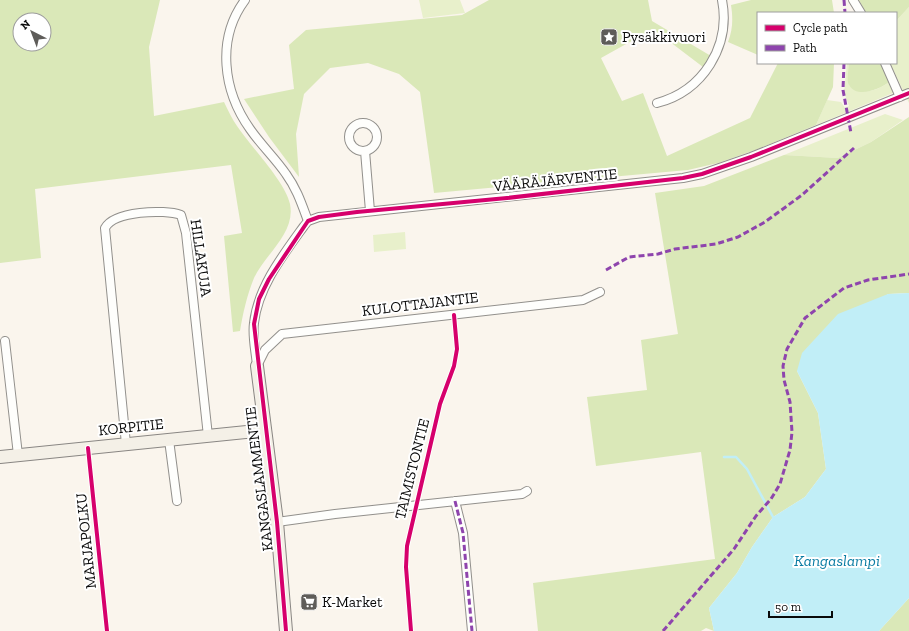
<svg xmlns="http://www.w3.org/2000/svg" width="909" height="631" font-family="'Zilla Slab',serif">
	<rect width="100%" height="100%" fill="#faf5ed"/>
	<path fill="#e8f0cb" d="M419 0H460L465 13 423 18Z
		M909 7V103L890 63H896V21Z
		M847 63H849V85C862 96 877 91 889 82L893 93 816 125 827 100 841 102 845 108 849 106 844 92Z
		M885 114 903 120 871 142 838 158 784 155Z
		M405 232 406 249 374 252 373 235Z"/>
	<path fill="#dae8b8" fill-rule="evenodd" d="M0 0H160L149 47 154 116 224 102C228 110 232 119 237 126 251 147 285 181 290 204 296 233 265 254 254 278 247 295 243 313 240 331L233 332 224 236 242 233 231 165 35 189 41 258 0 263ZM20 20H44V44H20Z
		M489 0H648L652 21 711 56 703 67 653 29 601 58 622 101 643 93 667 156 750 118 778 63H834L833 87 816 125 755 150 718 163 688 170 434 193 420 92 399 74 368 63 330 68 304 94 296 134 299 177 269 137 244 99 294 89 289 45 306 30 462 15Z
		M751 0H832L834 13H758V55L728 42C733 29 733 18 731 5Z
		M859 0H909V7L896 21V13H866Z
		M849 63H881L889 82C880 89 857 99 849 85 846 80 849 69 849 63Z
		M909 117V293L888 294 797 371 818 413 826 469 805 497 773 517 752 547 737 573 709 608 714 631 706 628 701 631H538L533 583 715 559 701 452 596 466 587 397 647 390 641 340 678 334 655 193 704 186 784 155 838 158 871 142Z
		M909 598V631H879Z"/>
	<path fill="#c1eef7" d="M909 293V598L879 631H714L709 608 737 573 752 547 773 517 805 497 826 469 818 413 797 371 802 353 838 314 888 294Z"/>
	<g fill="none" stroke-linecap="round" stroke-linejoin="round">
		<path stroke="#c1eef7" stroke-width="2.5" d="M724 457H736L747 469 773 517"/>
		<defs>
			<path id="street" d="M245 0C216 39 223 91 250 129 261 145 275 158 286 174 297 189 302 205 308 221
				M853 0 861 13
				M885 63 900 97
				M657 103C703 91 731 46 722 0
				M349 137a14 14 0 1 1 28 0a14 14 0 1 1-28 0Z
				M365 151 370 211
				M5 341 18 455
				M257 366C256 352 252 337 254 323 258 287 283 255 304 226L308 221 319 217 683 178 702 174 751 157 909 93
				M257 366 265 350 282 334 583 300 600 292
				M169 440 177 501
				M126 444 105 228C114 211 164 209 181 215L186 233 208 436
				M455 501 463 533 472 631
				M277 522 335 514 522 494 527 491"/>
			<path id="secondary" d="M257 366 277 522 286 631
				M0 457 265 430"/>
		</defs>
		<use href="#street" stroke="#92908c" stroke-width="10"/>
		<use href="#secondary" stroke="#898683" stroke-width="14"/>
		<use href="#street" stroke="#fefefc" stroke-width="8"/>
		<use href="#secondary" stroke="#f4f0e7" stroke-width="12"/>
		<path stroke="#8e44ad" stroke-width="3" stroke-dasharray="6 3" stroke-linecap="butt" d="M844 0 845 13
			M844 63 843 90 851 133
			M606 270 629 257 658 254 675 249 716 244 738 237 765 222 802 195 854 148
			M455 501 463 533 472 631
			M663 631 734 549 756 516 771 499 780 484 790 450 792 432 790 402 784 380 783 366 787 349 805 318 844 288 868 280 909 274"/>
		<defs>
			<path id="cycleway" d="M88 448 107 631
				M286 631 277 522 254 324 259 299 269 279 308 221 319 217 357 212 507 198 683 178 702 174 751 157 909 93
				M411 631 406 567 407 546 440 404 454 366 457 349 454 315"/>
		</defs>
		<use href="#cycleway" stroke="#fff" stroke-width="6"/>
		<use href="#cycleway" stroke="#d6006c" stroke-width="4"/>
	</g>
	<defs>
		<symbol id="sight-square" viewBox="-11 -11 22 22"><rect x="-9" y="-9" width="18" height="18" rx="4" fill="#5e5c59" stroke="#fff"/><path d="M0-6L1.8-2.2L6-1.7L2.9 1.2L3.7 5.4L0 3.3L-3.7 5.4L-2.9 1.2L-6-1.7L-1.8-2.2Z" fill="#fff"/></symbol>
		<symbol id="supermarket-square" viewBox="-11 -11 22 22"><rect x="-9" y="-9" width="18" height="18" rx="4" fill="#5e5c59" stroke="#fff"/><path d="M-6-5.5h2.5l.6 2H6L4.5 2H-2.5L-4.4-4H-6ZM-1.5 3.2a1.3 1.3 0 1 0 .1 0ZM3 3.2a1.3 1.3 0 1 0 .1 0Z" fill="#fff"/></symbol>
	</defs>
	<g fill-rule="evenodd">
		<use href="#sight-square" x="599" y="27" width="20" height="20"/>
		<use href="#supermarket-square" x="299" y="592" width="20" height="20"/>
	</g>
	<g text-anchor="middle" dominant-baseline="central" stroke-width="4" stroke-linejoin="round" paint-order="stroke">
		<g font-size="15" fill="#0a0a0a" stroke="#fff" text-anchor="start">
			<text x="622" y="37">Pysäkkivuori</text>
			<text x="322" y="602">K-Market</text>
		</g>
		<g font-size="15" fill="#0a0a0a" stroke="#fff">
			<text transform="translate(555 180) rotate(-6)">VÄÄRÄJÄRVENTIE</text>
			<text transform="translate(201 258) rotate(82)">HILLAKUJA</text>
			<text transform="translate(420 304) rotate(-7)">KULOTTAJANTIE</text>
			<text transform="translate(131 427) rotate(-6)">KORPITIE</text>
			<text transform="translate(412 469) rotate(-76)">TAIMISTONTIE</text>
			<text transform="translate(259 479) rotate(-97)">KANGASLAMMENTIE</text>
			<text transform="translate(86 541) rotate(-96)">MARJAPOLKU</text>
		</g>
		<g font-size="16" font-style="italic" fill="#0c7da4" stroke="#fff">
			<text x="837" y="560">Kangaslampi</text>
		</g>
	</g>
	<rect x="757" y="12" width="140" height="52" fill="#ffffff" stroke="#9d9d9d"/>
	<rect x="765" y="25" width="20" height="6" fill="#d6006c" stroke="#9d9d9d"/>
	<text x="793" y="32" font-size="12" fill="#0a0a0a">Cycle path</text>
	<rect x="765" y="45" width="20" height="6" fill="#8e44ad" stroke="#9d9d9d"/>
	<text x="793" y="52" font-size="12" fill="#0a0a0a">Path</text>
	<g transform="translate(32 32) rotate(318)"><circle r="19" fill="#ffffff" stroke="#9d9d9d"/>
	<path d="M0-3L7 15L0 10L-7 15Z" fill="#5e5c59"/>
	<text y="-6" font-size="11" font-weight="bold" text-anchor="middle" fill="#0a0a0a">N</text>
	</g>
	<path d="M769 611v6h63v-6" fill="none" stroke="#0a0a0a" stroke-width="2"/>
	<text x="775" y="611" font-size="12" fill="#0a0a0a" stroke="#ffffff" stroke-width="3" paint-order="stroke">50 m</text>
</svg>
